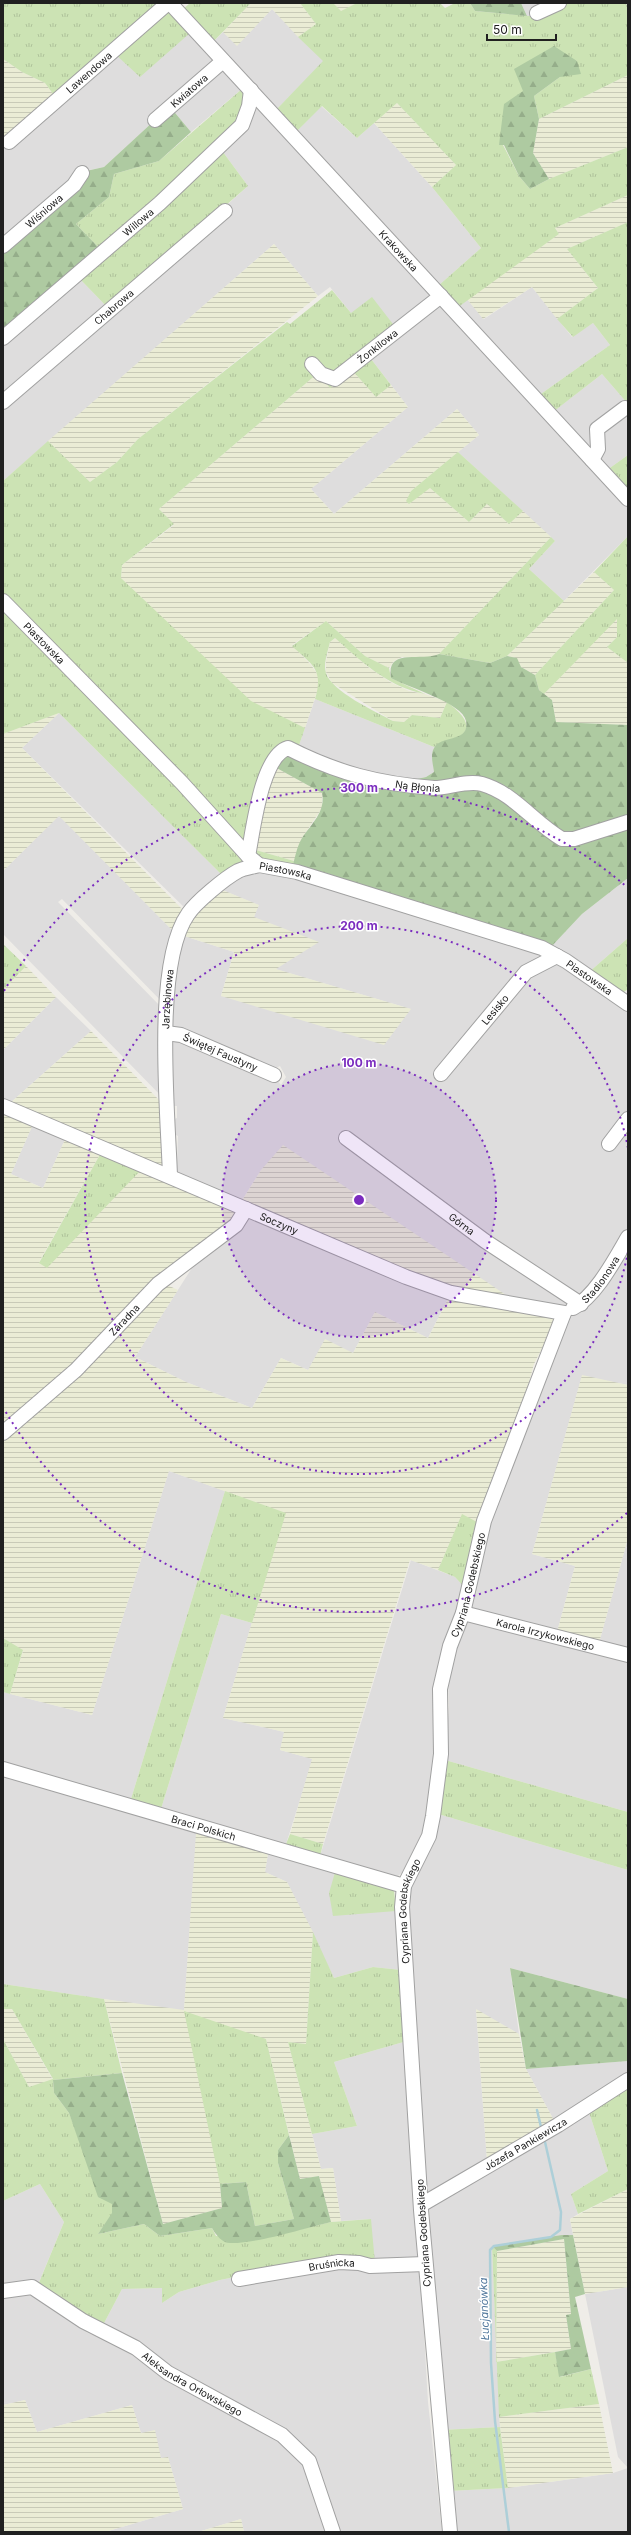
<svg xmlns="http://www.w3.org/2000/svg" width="631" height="2535" font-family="Inter,sans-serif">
	<defs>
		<pattern id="farmland-rules" width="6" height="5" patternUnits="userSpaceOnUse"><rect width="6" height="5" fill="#eaecd5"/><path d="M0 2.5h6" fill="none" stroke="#c8cab7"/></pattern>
		<pattern id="grass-tufts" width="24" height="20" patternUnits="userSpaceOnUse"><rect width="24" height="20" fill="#cce3b4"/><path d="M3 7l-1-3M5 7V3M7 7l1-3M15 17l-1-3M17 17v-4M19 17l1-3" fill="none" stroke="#afc29a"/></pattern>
		<pattern id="forest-firs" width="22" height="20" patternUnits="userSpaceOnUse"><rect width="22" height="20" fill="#aecaa1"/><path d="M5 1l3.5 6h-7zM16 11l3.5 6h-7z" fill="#95ad8a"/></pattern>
	</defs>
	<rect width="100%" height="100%" fill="#efede8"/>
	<path fill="#dedddd" d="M521 3H555V4L529 16H527Z
		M272 9 324 61 275 111 211 44 223 32 237 45Z
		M190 33 218 62 104 167 80 172 3 243V144L114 53Z
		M221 65 243 88 191 132 171 108Z
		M252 96 437 295 396 328 351 313 330 287 318 296 274 244 3 481V406L248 186 220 148Z
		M321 106 357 138 374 123 432 187 481 248 438 286 294 134Z
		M78 277 108 308 3 399V342Z
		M532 287 572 337 593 323 610 345 538 396 457 308 467 299 484 319Z
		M441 298 628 505V536L564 601 529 569 555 541 458 452 479 435 457 409 334 514 311 489 408 407 368 355Z
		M602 374 628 404V455L607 470 554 411Z
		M315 699 434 747 432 755 434 772 426 777 417 779 413 784 297 751Z
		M59 713 225 878 188 911 22 748Z
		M59 815 176 934 164 1004 62 899 58 902 164 1010 166 1101 3 934V871Z
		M261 869 541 951 628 1009V1228L611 1260 583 1297 565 1309 531 1304 528 1300 518 1298 515 1301 261 1170 241 1202 173 1172 172 1163 177 1164 178 1136 172 1133V1120L177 1118V1106H170L171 1037 275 1078 281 1085 286 1077 280 1066 272 1070 172 1026 169 1022 181 935 234 952 221 996 411 1009 275 969 254 917 258 905 220 889 240 874Z
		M628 878V938L588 973 551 947 582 914Z
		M56 997 91 1031 9 1104 3 1102V1050Z
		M34 1122 67 1135 43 1188 11 1174Z
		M248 1217 258 1222 262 1218 450 1295 428 1338 375 1312 353 1353 308 1370 281 1358 252 1408 186 1382 135 1357 199 1257Z
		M626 1251 628 1252V1385L582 1376 532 1554 575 1566 557 1632 469 1610 477 1583 486 1527 570 1313Z
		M169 1471 225 1491 131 1799 3 1765V1692L92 1715Z
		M628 1538V1652L599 1643Z
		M411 1560 455 1577 465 1588 450 1636 435 1766 425 1833 409 1866 396 1878 320 1856Z
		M221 1614 252 1623 223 1718 285 1732 280 1750 313 1759 286 1844 161 1809Z
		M468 1617 628 1659V1812L445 1760 449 1706 448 1678 452 1654Z
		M3 1772 197 1827 184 2011 3 1984Z
		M438 1814 628 1870V1999L510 1968 519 2034 476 2010 487 2161 426 2196 413 1975 407 1938 408 1888Z
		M269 1848 336 1869 396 1911 401 1970 373 1967 334 1978 287 1882 265 1872Z
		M407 2041 428 2402 442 2532H244L241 2519 198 2532H105L183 2509 168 2457 161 2458 141 2433 132 2405 37 2432 25 2400 3 2405V2201L40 2184 64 2222 34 2294 88 2333 130 2350 102 2327 122 2289 162 2288V2303L179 2292 220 2280 299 2264 371 2219 341 2221 333 2168 321 2169 312 2134 357 2126 334 2062Z
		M628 2061V2072L556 2124 526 2069Z
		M589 2112 608 2171 571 2194 578 2214 570 2219 573 2235 492 2246 500 2427 441 2430 429 2207Z
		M628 2287V2532H454L448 2491 508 2488 613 2473 628 2468 618 2457 585 2294Z"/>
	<path fill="url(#farmland-rules)" d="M251 3H300L316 24 298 37 272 9 237 46 223 32Z
		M333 3H357L341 12Z
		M3 59 22 72 45 83 56 98 3 144Z
		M628 75V147L549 179 533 153 539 119Z
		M397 103 456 165 432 187 374 123Z
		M628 195V222L567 249 598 288 557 319 532 287 483 319 467 299 559 234 555 228Z
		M274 244 318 296 138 439 117 462 90 482 48 441Z
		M351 369 376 397 391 385 408 407 311 489 334 514 457 409 479 435 411 491 409 504 429 487 469 522 487 504 509 524 523 511 551 537 439 654 430 658 402 657 394 661 389 668 365 656 326 621 292 645 311 665 318 675 320 683 305 728 251 702 121 578 122 565 174 525 159 509 318 373Z
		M594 572 614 590 535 675 521 667 516 658 507 656Z
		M617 618V637L607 647 628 663V725L556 722 552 700 544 694Z
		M335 638 368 667 390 682 409 691 425 694 447 702 440 718 412 715 404 722 393 721 332 683 326 672V661L330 642Z
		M59 713 22 748 186 913 176 934 59 816 3 871V734Z
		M273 766 322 793V808L302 838 294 861 252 849Z
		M220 889 259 905 254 917 319 942 276 969 411 1009 384 1045 221 996 234 952 181 935 193 913Z
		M26 966 56 997 3 1050V990Z
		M91 1031 165 1106 167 1164 162 1169 9 1104Z
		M3 1109 34 1122 11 1174 43 1188 67 1135 102 1151 39 1262 141 1170 235 1208 237 1216 74 1368 3 1429Z
		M283 1145 515 1301 453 1291 241 1202 261 1170Z
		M163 1283 178 1290 135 1357 186 1382 252 1408 281 1358 308 1370 325 1339 353 1353 375 1312 428 1338 450 1295 559 1315 534 1364 521 1411 477 1522 462 1515 438 1570 410 1560 323 1844 290 1834 312 1759 280 1750 284 1732 223 1718 285 1513 169 1471 92 1715 10 1694 23 1651 3 1638V1437Z
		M582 1375 628 1385V1538L599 1643 557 1632 575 1566 532 1554Z
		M196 1833 268 1854 265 1872 287 1882 313 1932 306 2044 288 2042 321 2169 333 2168 341 2221 331 2222 319 2176 300 2179 266 2039 220 2184 222 2208 163 2224 104 1999 184 2010Z
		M3 2009H12L53 2080 29 2087 3 2039Z
		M476 2009 519 2034 526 2069 556 2124 487 2161Z
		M628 2189V2287L585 2294 570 2219Z
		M564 2239 571 2314 566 2315 571 2349 496 2362 497 2251Z
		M25 2400 37 2432 132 2405 141 2433 155 2430 161 2458 168 2457 183 2509 105 2532H3V2405Z
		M599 2404 613 2473 508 2488 499 2417Z
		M241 2519 244 2532H198Z"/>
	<path fill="url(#grass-tufts)" d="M3 3H163L56 98 45 83 22 72 3 59Z
		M190 3H251L211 44 181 11Z
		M300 3H333L341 11 357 3H440L445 8 455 3H470L475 11 529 16 563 3H626L628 9V75L539 119 534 96 560 77 577 60 523 91 499 145H503L519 176 530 189 549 179 628 147V195L555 228 559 234 457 308 438 286 481 248 432 187 456 165 397 103 357 138 322 106 294 134 275 111 323 61 298 37 316 24Z
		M167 7 190 33 140 77 114 53Z
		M243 88 248 94 240 125 102 251 76 224 109 197 114 174 159 161Z
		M220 148 248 186 108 308 78 277Z
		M628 222V404L602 374 553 412 538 396 610 345 593 323 573 337 557 319 598 288 567 249Z
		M332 290 351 313 372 297 396 328 334 377 323 372 309 357 308 361 318 373 335 381 368 355 391 385 376 397 351 369 330 388 318 373 159 509 174 524 122 565 121 578 251 701 305 728 297 751 289 747C259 753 252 826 247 852L184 782 3 597V481L48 441 90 482 117 462 138 439 287 322 290 324Z
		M458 452 523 511 509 524 487 504 469 522 430 488 409 504 406 501 411 491Z
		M628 455V492L607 470Z
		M628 536V663L607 647 617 637V619L544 694 539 690 535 675 614 590 594 572Z
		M551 537 555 541 529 569 564 601 507 656 490 663 439 654Z
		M3 605 255 864 225 878 59 713 3 734Z
		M326 621 365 656 389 668 391 678 425 694C388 687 362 662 335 638L330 642C328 651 323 664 326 673 331 691 376 712 393 721L404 722 412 715 440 718 447 702C456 709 477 725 460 736 452 741 442 741 434 747L315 699C324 669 312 665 292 646Z
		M252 849 294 861 292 868 260 863Z
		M628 938V989L620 995 588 973Z
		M3 944 26 966 3 990Z
		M102 1151 141 1170 47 1268 39 1263Z
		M225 1491 286 1513 252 1623 221 1614 161 1809 131 1799Z
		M462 1514 477 1522 465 1588 455 1577 438 1570Z
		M3 1638 23 1650 10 1694 3 1692Z
		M445 1760 628 1812V1870L438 1814Z
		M290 1834 323 1844 320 1856 286 1844Z
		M336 1869 394 1890 396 1911 333 1916 329 1893Z
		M313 1932 334 1978 373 1967 401 1970 407 2041 334 2062 357 2126 312 2134 288 2042 306 2044Z
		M3 1984 104 1999 122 2073 53 2080 54 2093 69 2113 83 2150 113 2204V2213L98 2234 144 2224 160 2236 212 2228 216 2236 268 2237 331 2222 371 2219 375 2263 299 2264 220 2280 179 2292 162 2303V2288L122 2289 102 2327 38 2285 64 2222 40 2184 3 2201V2039L29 2087 53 2079 12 2009H3Z
		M184 2011 266 2039 289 2135 278 2150V2163L294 2219 255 2226 246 2182 220 2184Z
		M628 2084V2189L578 2214 571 2194 608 2171 589 2112Z
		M492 2246 497 2251 496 2362 555 2352 560 2377 591 2369 599 2404 499 2417Z
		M500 2427 508 2488 448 2491 441 2430Z"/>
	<path fill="url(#forest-firs)" d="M470 3H521L527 16 475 11Z
		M554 46 577 61 581 74 560 77 534 96 539 119 533 153 549 179 530 189 519 176 504 145H499L504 104 523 91 514 69Z
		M171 108 191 132 159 161 114 174 109 197 76 224 102 251 3 334V249L86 171 104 167 155 120Z
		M439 654 490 663 507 656 517 658 521 667 535 675 539 690 552 700 556 722 628 725V878L582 914 551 947 292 868C295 858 297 846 302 838 311 824 326 812 322 793L273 766 283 753 410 787 417 779 426 777 434 772C433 764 430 755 434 748 441 735 470 743 466 721 463 703 407 687 391 678 386 647 420 662 439 654Z
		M510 1968 628 1999V2061L526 2069Z
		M122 2073 163 2224 222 2208 220 2184 246 2182 255 2226 294 2219 278 2163V2150L289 2135 300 2179 319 2176 331 2222C305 2228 256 2244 230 2243 222 2243 216 2235 212 2228L160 2236 144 2224 98 2234 112 2213V2204L98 2197 69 2113 54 2093 53 2080Z
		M562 2235H573L585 2294 575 2297 591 2369 559 2377 555 2352 571 2349 566 2315 571 2314 564 2239 497 2251 492 2246Z"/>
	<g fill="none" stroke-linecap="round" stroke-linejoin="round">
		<path stroke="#adcfd8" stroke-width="2.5" d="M537 2110 541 2127
			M509 2532 495 2421 491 2363 490 2250 494 2246 551 2237 560 2230 561 2212 545 2142"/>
		<defs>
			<g id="minor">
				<path id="s1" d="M170 3 628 499"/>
				<path d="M537 13 559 3"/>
				<path id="s2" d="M155 120 223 61"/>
				<path id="s3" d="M9 142 168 3"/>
				<path id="s4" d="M3 246 74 185 82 173"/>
				<path id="s5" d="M3 338 160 203 242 125 249 106 251 90"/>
				<path id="s6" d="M312 364 321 374 335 379 441 296"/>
				<path id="s7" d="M3 402 225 211"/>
				<path d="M592 460 598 449 597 429 625 408"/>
				<path id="s8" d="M3 601 182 783 248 856 259 865 297 872 542 948 566 961 628 1004"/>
				<path id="s9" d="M248 856C253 832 261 756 288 748 337 773 379 784 434 788 449 788 467 780 482 784 514 793 534 823 562 839H574L628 822"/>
				<path id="s10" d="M166 1033 181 1035 274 1075"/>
				<path id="s11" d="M441 1074 526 972 557 956"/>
				<path id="s12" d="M3 1106 406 1277 451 1293 564 1313"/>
				<path id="s13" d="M346 1138 485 1241 581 1304"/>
				<path d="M609 1144 628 1119"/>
				<path id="s14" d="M170 1176C168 1113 153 964 188 914 196 902 225 878 238 871 244 868 253 867 259 865"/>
				<path id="s15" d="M573 1308C596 1296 615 1259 628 1237"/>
				<path id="s16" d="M3 1433 76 1370 158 1284 236 1225 246 1209"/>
				<path id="s17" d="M463 1613 628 1655"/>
				<path id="s18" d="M3 1769 404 1886"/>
				<path id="s19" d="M421 2205 558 2125 628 2080"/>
				<path id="s20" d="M239 2279 339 2262 359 2263 370 2266 425 2264"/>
				<path id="s21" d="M3 2291 32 2287 83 2321 136 2348 168 2373 282 2435 309 2461 333 2532"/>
				<path id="s22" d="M450 2532 421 2210 402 1907 404 1886 429 1836 433 1816 441 1754 440 1689 450 1646 463 1613 484 1521 564 1313"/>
			</g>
		</defs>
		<use href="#minor" stroke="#a1a1a1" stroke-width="16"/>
		<use href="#minor" stroke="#fff" stroke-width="14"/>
	</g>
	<circle cx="359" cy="1200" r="137" fill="#7b2cbf" fill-opacity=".12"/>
	<g fill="none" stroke="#7b2cbf" stroke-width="2" stroke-dasharray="2 4">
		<circle cx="359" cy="1200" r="137"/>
		<path d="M628 1252A274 274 0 1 1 628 1148"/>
		<path d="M627 1513A412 412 0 0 1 4 1409M4 991A412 412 0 0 1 627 887"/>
	</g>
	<g text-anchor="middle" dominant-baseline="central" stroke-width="3" stroke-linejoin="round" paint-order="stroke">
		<g font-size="10" fill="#202020" stroke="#fff">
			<text stroke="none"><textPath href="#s3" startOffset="106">Lawendowa</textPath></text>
			<text stroke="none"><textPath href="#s2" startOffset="45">Kwiatowa</textPath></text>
			<text stroke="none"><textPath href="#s4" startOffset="54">Wiśniowa</textPath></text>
			<text stroke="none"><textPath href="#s5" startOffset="178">Willowa</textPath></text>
			<text stroke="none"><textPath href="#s1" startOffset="337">Krakowska</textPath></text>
			<text stroke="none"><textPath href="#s7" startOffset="146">Chabrowa</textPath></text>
			<text stroke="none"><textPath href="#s6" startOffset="82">Żonkilowa</textPath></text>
			<text stroke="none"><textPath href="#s8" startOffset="59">Piastowska</textPath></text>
			<text stroke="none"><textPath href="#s9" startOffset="255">Na Błonia</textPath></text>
			<text stroke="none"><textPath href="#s8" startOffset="395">Piastowska</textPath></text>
			<text stroke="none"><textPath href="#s8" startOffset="719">Piastowska</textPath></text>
			<text stroke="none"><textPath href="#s14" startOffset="177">Jarzębinowa</textPath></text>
			<text stroke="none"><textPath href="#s11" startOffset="84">Lesisko</textPath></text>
			<text stroke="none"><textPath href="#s10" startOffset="58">Świętej Faustyny</textPath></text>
			<text stroke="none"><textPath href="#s12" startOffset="300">Soczyny</textPath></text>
			<text stroke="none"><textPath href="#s13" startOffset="144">Górna</textPath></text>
			<text stroke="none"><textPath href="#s15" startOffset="40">Stadionowa</textPath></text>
			<text stroke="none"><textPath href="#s16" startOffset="166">Zaradna</textPath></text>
			<text stroke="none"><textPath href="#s22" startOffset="960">Cypriana Godebskiego</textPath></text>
			<text stroke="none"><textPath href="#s17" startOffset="85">Karola Irzykowskiego</textPath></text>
			<text stroke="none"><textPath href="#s18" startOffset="209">Braci Polskich</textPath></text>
			<text stroke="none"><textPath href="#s22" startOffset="624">Cypriana Godebskiego</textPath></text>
			<text stroke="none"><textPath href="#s19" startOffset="121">Józefa Pankiewicza</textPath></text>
			<text transform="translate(423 2233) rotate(-94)">Cypriana Godebskiego</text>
			<text stroke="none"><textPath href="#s20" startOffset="94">Bruśnicka</textPath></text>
			<text stroke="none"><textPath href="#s21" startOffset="217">Aleksandra Orłowskiego</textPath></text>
		</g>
		<g font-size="11" font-style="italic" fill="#547a9e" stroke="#fff">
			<text transform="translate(484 2309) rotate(-92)">Łucjanówka</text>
		</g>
	</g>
	<circle cx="359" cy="1200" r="6" fill="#7b2cbf" stroke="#fff" stroke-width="2"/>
	<g font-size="12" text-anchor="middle" font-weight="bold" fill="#7b2cbf" stroke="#fff" stroke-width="3" stroke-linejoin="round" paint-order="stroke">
		<text x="359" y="792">300 m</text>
		<text x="359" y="930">200 m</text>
		<text x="359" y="1067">100 m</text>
	</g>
	<rect width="631" height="2535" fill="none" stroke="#202020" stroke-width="8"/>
	<path d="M487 34v6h69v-6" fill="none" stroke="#202020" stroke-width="2"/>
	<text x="493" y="34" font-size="12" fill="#202020" stroke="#ffffff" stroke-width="3" paint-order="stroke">50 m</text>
</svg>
